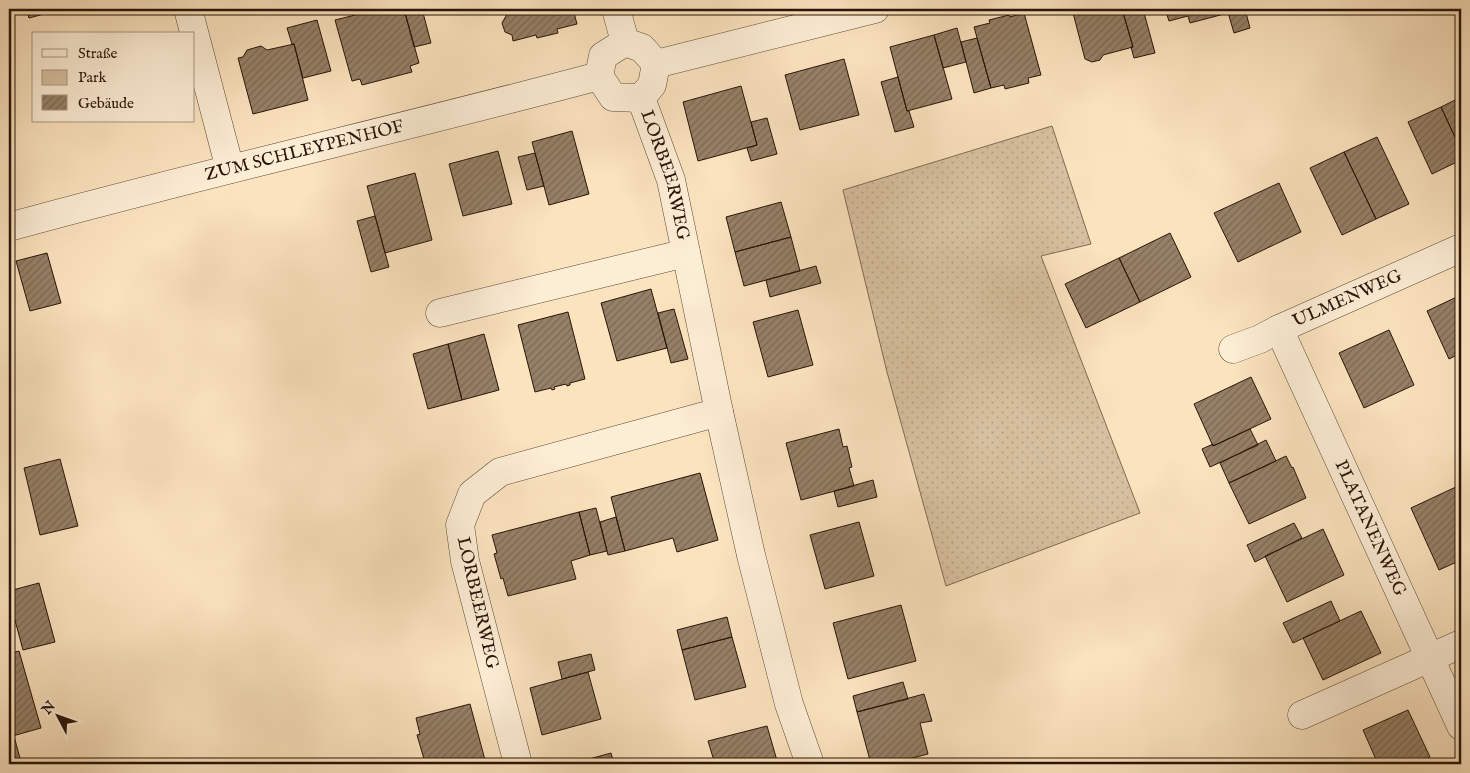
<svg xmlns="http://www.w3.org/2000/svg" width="1470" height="773" font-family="'IM FELL English',serif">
	<defs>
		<pattern id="green-dots" width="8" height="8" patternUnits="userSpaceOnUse" patternTransform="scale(1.25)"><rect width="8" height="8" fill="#d7c09f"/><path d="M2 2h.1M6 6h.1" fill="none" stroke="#b9a488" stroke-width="1.8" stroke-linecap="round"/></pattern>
		<pattern id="building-hatch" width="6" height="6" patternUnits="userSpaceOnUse" patternTransform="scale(1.25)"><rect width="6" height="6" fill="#968067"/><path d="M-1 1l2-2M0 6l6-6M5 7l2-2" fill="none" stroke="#7a6853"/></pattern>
	</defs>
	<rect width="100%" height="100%" fill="#fbe3be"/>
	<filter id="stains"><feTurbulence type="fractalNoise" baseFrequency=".004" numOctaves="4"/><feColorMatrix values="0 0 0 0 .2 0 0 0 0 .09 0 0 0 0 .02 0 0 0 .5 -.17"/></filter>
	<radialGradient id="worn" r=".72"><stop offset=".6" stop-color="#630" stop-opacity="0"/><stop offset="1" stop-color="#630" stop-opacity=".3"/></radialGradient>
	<path fill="url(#green-dots)" stroke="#806a54" d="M1052 126 1091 244 1041 256 1140 513 946 586 887 372 843 190Z"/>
	<path fill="url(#building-hatch)" stroke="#291409" d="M26 9H63L29 18Z
		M379 9H381L382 12 394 9H404L419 63 410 66 412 72 362 85 360 79 352 81 335 20Z
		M404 9H422L431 43 414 47Z
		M505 9H573L577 24 557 29 558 33 537 38 536 35 513 41 512 35 505 32 502 23 506 16Z
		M1072 9H1122L1133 47 1103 55 1100 60 1092 62 1085 59Z
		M1122 9H1143L1155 53 1134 58 1131 47H1133Z
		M1165 9H1227L1228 13 1190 23 1188 16 1169 21Z
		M1227 9H1245L1250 28 1234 33Z
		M1024 13 1041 75 1028 78 1029 83 1005 89 1004 85 991 88 974 27 990 23 989 20 1009 15 1010 17Z
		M317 20 331 71 303 78 294 44H292L287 28Z
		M957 28 966 62 943 68 934 35Z
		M934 35 952 99 907 111 890 47Z
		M977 38 991 88 974 93 961 42Z
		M294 44 308 100 253 114 238 58 243 57 247 50 261 46 267 50Z
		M844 59 859 115 800 130 785 75Z
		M898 77 907 111H909L914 127 895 132 881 82Z
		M741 86 757 145 698 161 683 102Z
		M1461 97V150L1441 107Z
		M1441 107 1461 150V160L1432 174 1408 122Z
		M767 118 777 154 751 161 747 148 757 145 751 122Z
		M572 131 589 194 549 205 532 142Z
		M1377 137 1409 204 1376 219 1344 152Z
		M498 151 512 204 463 216 449 164Z
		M1344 152 1376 219 1342 235 1310 168Z
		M535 153 544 186 527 190 518 157Z
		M415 173 432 240 385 253 367 186Z
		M1279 183 1301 232 1238 262 1214 213Z
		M781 202 791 237 735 252 726 217Z
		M375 216 389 267 371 272 357 221Z
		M1170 233 1191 277 1140 302 1119 258Z
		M791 237 800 271 744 286 735 252Z
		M47 253 61 303 30 311 16 261Z
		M1119 258 1140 302 1086 328 1065 284Z
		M816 266 821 283 770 297 766 280Z
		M651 289 667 348 617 361 601 303Z
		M1461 295V353L1449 359 1427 311Z
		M674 309 688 359 671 363 658 313Z
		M798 310 813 365 768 377 753 322Z
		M568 312 585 379 570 383V385L567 386 566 384 554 387 555 389 552 390 551 388 535 392 518 325Z
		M1389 330 1414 385 1364 408 1339 353Z
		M484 334 499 390 462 400 448 344Z
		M448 344 462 400 428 409 413 354Z
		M1251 377 1271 419 1213 446 1194 404Z
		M839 429 843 447 847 446 852 467 849 468 854 486 801 500 786 443Z
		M1250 429 1258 445 1210 467 1202 449 1213 444V446Z
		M1266 440 1276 461 1229 483 1220 463Z
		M1286 456 1292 468 1293 467 1306 498 1249 524 1229 483Z
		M60 459 78 526 40 535 24 468Z
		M700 473 718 540 677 552 673 538 625 551 611 497Z
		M873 480 877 497 838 507 834 491Z
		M1458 486 1461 493V560L1439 570 1411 508Z
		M596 508 607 551 590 555 579 512Z
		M579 512 590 555 571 561 576 579 508 596 503 578 501 579 494 554 497 553 492 535Z
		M616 517 625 551 608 555 600 522Z
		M859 522 874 576 825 589 810 535Z
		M1294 523 1302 538 1255 562 1247 545Z
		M1323 529 1344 575 1287 602 1265 556Z
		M39 583 55 642 23 650 9 598V591Z
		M1331 601 1340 621 1293 643 1283 623Z
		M901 605 916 661 848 679 833 623Z
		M1361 611 1381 653 1323 680 1303 638Z
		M727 617 732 637 682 650 677 630Z
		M732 637 746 687 695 700 682 650Z
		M19 651 41 728 9 737V654Z
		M591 654 595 670 562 679 558 662Z
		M588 672 601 719 542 735 530 688Z
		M903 682 908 699 857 712 853 696Z
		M924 694 932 721 920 723 928 754 888 764H871L857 712Z
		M470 704 485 760 469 764H429L427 759H424L417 735 420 734 416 718Z
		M1408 710 1430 757 1415 764H1378L1363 730Z
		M767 726 778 764H715L708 741Z
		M14 736 21 762 26 761 27 764H9V737Z
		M611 753 614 764H571Z
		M905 760 906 764H888Z"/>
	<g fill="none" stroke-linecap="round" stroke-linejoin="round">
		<defs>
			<g id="minor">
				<path d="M188 9 230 169"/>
				<path d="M616 9 625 42"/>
				<path d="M625 42 642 48 656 64 652 85 641 98 613 97 599 76 603 56Z"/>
				<path d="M656 64 875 9"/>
				<path id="s1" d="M641 98 671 180 719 412 751 555 789 704 810 764"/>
				<path id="s2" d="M9 227C205 173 403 128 599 76"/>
				<path d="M440 313 686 253"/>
				<path id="s3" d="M1279 329 1461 726"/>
				<path id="s4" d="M1233 349 1260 339 1279 329 1461 248"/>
				<path d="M1302 715 1461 644"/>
				<path d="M518 764 465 561 460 525 472 494 500 472 719 412"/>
			</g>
		</defs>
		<use href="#minor" stroke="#5e4836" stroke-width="29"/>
		<use href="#minor" stroke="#fcedd5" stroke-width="28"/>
	</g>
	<g text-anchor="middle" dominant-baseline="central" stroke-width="4" stroke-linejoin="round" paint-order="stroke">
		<g font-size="18" fill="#291409" stroke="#fcedd5">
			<text stroke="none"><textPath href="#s2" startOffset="305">ZUM SCHLEYPENHOF</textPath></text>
			<text stroke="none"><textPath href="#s1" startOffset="81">LORBEERWEG</textPath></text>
			<text stroke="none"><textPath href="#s4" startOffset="125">ULMENWEG</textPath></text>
			<text stroke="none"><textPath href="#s3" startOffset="219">PLATANENWEG</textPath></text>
			<text transform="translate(477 603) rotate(77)">LORBEERWEG</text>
		</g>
	</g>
	<rect width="1470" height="773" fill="none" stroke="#fbe3be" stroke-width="30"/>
	<rect x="10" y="10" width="1450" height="753" fill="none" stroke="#291409" stroke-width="2.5"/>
	<rect x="15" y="15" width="1440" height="743" fill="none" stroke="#291409"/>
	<rect x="32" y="32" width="162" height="90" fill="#fcedd5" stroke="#a89683"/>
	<rect x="42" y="49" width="25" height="8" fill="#fcedd5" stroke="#a89683"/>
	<text x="78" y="58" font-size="15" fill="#291409">Straße</text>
	<rect x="42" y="70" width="25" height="15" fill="#d7c09f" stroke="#a89683"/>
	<text x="78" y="82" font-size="15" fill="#291409">Park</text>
	<rect x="42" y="95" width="25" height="15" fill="url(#building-hatch)" stroke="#a89683"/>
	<text x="78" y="108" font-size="15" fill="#291409">Gebäude</text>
	<g transform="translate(58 716) rotate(311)" stroke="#fcedd5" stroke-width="4" paint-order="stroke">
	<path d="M0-4L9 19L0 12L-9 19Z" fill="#291409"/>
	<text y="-8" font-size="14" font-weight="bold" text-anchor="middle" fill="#291409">N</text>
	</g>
	<rect width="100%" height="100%" filter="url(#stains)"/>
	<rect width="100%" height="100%" fill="url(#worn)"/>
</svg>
